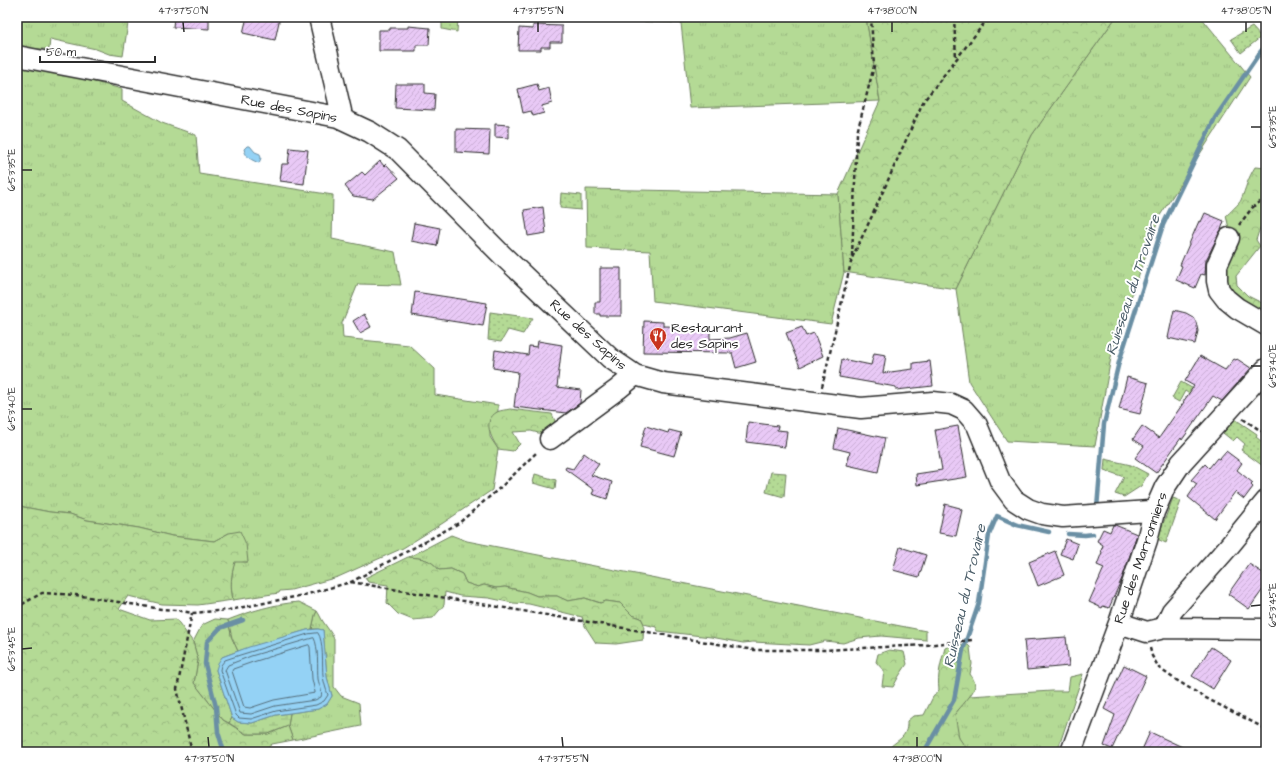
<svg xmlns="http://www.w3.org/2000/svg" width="1283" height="769" font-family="'Architects Daughter',sans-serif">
	<defs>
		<pattern id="grass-tufts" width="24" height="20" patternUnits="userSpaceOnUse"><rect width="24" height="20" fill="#b4da95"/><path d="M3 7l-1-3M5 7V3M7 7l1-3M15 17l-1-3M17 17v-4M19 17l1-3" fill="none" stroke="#9bbb81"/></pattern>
		<pattern id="forest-crowns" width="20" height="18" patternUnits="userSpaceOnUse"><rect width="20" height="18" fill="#b4da95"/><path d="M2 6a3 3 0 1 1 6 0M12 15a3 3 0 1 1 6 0" fill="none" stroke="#9bbb81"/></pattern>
		<pattern id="wetland-marsh" width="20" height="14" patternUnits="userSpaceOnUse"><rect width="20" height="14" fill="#b4da95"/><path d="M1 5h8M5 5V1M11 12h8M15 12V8" fill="none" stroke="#9bbb81"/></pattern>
		<pattern id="park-dots" width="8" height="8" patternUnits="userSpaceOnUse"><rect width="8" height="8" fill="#b4da95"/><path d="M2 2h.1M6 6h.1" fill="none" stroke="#9bbb81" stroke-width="1.8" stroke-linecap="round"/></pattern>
		<pattern id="building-hatch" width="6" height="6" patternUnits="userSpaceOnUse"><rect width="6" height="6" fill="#e9c9f6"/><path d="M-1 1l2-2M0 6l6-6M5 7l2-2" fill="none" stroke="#c8add3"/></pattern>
	</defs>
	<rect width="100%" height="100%" fill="#fff"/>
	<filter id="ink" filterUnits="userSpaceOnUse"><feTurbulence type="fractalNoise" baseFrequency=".025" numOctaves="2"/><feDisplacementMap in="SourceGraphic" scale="8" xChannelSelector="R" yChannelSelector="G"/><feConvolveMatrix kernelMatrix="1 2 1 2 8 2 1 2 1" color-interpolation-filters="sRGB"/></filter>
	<g filter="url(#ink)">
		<path fill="url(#grass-tufts)" stroke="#708260" d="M17 17H129L123 56 109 54 96 49 50 39 49 49H30L17 45Z
			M583 17H866L880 101 690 108 681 23 583 19Z
			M1116 17H1201L1250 77 1159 217 1112 352 1095 446 1007 441 969 382 956 289 1032 135Z
			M17 66 40 68 122 89V101L162 123 196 135 199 174 333 195 332 239 395 252 401 285 358 284 342 323 343 338 409 345 435 369V395L498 405V411L490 419V437L498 449 492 490 443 523 403 548 338 577 291 590 280 591 279 593 233 600C230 586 231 575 235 561L247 562 229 533 214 541 172 536 139 528 87 520 70 514 50 512 24 507 17 504Z
			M586 189 838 194 844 272 831 324 653 301 650 251 587 248Z
			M451 535 467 541 926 631V640L881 636 859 638 843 643 825 641 809 645 753 642 743 643 711 637 658 631 656 627 644 624 641 618 632 615 620 603 606 601 601 603 585 598 568 601 557 596H537L527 592 505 587 496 588 484 585 478 587 466 583 462 574 451 569 439 570C431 559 421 558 409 557Z
			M317 611C320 615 321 619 324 623 328 629 331 632 334 639V687L341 696 359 703 361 726 293 740 288 726 290 713 318 709 327 704 332 696 327 677 323 630 318 629H312L315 615Z
			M215 619 228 620 232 638 238 651 222 657 216 670 232 718 229 723 223 720 194 683 198 660 193 642 202 625Z
			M1083 674 1057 752C1039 752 978 755 966 748 957 743 956 724 955 714L969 696 1052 691H1068L1070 677Z"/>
		<path fill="url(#forest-crowns)" stroke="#708260" d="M866 17H1116L1032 135 956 289 844 272 838 194 880 101Z
			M1255 167 1266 168V221L1260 228 1256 240 1260 246 1236 276 1237 285 1248 296 1266 305V318L1231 298 1222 276 1227 253 1240 233 1229 228 1226 216C1229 213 1240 203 1241 200 1246 188 1247 180 1255 167Z
			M510 409 552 414 555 421 551 430 542 434 531 431 513 432 520 444 513 451 498 449C491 437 482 421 497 412 501 410 506 410 510 409Z
			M17 504 24 507 50 512 70 514 87 520 139 528 172 536 214 541 229 533 240 531 246 544 248 562H235C231 575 230 586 233 600L198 605 162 604 128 596 119 609 150 620 176 619 193 642 198 660 194 683 223 720 246 734H268L288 726 293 740 272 744 263 752H17Z
			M408 557C422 558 431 559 439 570L451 569 462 574 466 583 478 587 484 585 496 588 505 587 527 592 537 596H557L568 601 585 598 600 603 606 601 620 603 632 615 641 618 644 624 643 640 616 644 596 643 585 626 582 617 529 604 513 603 489 598 460 596 445 592 444 605 433 618 413 620 398 614 387 603 388 585 368 582 365 578Z
			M299 602 317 611 315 615 312 629 307 630 238 651 232 638 228 620C251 611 274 604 299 602Z
			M956 644 968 645 970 647 972 664 970 674C972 677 975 681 975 686 973 695 960 707 955 714L959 738 966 748 980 752H886C895 739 908 740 907 721L913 716 924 715 933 697 939 690C937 676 941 662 945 648Z
			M889 650 904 652 907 664 899 676 893 687 882 686 884 671 876 662 878 654Z"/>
		<path fill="url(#wetland-marsh)" stroke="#708260" d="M290 713 288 726 268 734H246L229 723 232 718 238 722 252 723 276 715Z"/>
		<path fill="url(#park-dots)" stroke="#708260" d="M442 17 458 18 457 32 442 29Z
			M1252 27 1261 37 1241 53 1231 39Z
			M561 193 581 195V210L560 208Z
			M490 312 533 318 523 334 508 330 501 342 488 340Z
			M1181 382 1199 392 1195 398 1185 391 1179 402 1172 398Z
			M1235 419 1257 434 1256 437 1266 445V462L1263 466 1241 450 1245 444 1237 437 1233 441 1223 433Z
			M1105 459 1131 465 1148 474 1141 486 1124 497 1115 494 1124 477 1104 470Z
			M771 472 786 473 784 497 766 492Z
			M535 474 556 480 555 489 533 483Z
			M1173 498 1181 501 1166 543 1157 539Z"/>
		<path fill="#94d2f5" stroke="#6a8fa4" d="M247 146H250L255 152 260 154 261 158 259 163C252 160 246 158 244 149Z
			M318 629 323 630 327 677 332 696 327 704 318 709 276 715 252 723 238 722 232 718 216 670 218 663 222 657 249 647 307 630Z"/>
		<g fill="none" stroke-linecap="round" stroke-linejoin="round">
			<path stroke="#556e7c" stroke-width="1" d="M318 633C324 641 322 666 323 676 324 683 326 689 328 695L324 701 316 705 276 711 251 719 239 718 236 715 220 670 221 665 225 660 240 655 308 634Z
				M314 638C319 647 317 668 318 679 319 685 323 691 321 697L315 700 275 706 251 714 240 713 225 670 228 665 251 656 309 639Z
				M309 645 310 647 312 679 315 692V693L274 700 250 708 244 707 232 671 233 669 253 662Z"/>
			<path stroke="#6a8fa4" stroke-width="4.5" d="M1097 508 1104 424 1111 395 1119 362 1163 225 1215 118 1261 51 1266 46
				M1068 534 1085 535 1093 534
				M224 752 218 732 216 707 205 664 207 642 220 628 243 620
				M924 752 954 700 963 650 979 603 989 535 997 516 1017 525 1049 532"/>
		</g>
		<path fill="url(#building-hatch)" stroke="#2b2b2b" d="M174 17H209V29L173 27Z
			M247 17H280L275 40 243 33Z
			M533 25 562 26V42H550V47H541V50H518L519 28 533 29Z
			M408 26 430 28 429 45H416V51H379V30H390V28H408Z
			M396 84H425V93L435 94 434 110 395 108Z
			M537 84 539 91 549 88 552 103 542 106 544 113 533 116 531 111 523 113 518 89Z
			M495 124 509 125V138L495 137Z
			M456 129 490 130 489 154 456 152Z
			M290 148 308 150 304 184 280 181 282 164H288Z
			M380 161 384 166 386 164 399 178 373 199 353 196 345 186 362 172 365 175Z
			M543 207 546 233 528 236 524 210Z
			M1205 213 1224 221 1221 230 1206 260 1205 275 1201 274 1195 288 1176 280 1182 266 1180 265 1199 221 1201 222Z
			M414 223 440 228 437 246 411 241Z
			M600 268H621V316H600V314H595V302H600Z
			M415 292 487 303 483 326 412 315Z
			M1174 310 1186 313 1193 317 1196 322 1198 331 1195 344 1168 338Z
			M364 314 371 327 360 333 353 321Z
			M644 321 663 322V326L710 327V339L730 338 747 333 756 362 736 368 732 353 643 352Z
			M802 327 806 336 814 333 823 356 800 367 786 333Z
			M538 341 562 345 557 387 581 390 580 403 566 413 514 407 518 372 493 368 495 350 528 355 529 346 537 347Z
			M874 353 886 355 883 373 913 369V363L930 361 933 386 896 390V387L839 377 842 359 871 365Z
			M1200 356 1225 370 1234 359 1236 360 1237 359 1251 368 1222 401 1213 396 1182 440 1181 438 1156 473 1135 458 1144 446 1133 439 1142 426 1159 438 1184 402H1183L1194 386 1185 381Z
			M1127 377 1148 383 1140 414 1119 409Z
			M748 422 778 426 777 430 787 431 785 447 746 442Z
			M646 426 668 433 669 430 681 433 674 456 640 447Z
			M958 426 967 477 917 485 916 474 942 470 935 430Z
			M838 428 885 438 878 472 847 465 850 452 834 448Z
			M1226 451 1242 463 1237 470 1253 483 1251 485 1253 487 1244 499 1235 492 1215 519 1188 497 1197 484 1191 480 1205 464 1209 468 1217 458 1219 459Z
			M584 453 599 464 591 475 612 482 607 499 592 494 594 490 565 469 566 467 573 469Z
			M945 504 960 508V509L962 510 956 536 939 533Z
			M1113 525H1115L1137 534 1123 576 1109 608 1103 606 1102 608 1089 602 1104 568 1097 565 1102 552 1101 551 1103 545 1097 541 1103 529 1110 532Z
			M1066 539 1078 544 1073 559 1060 554Z
			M900 547 926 555 919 577 893 570Z
			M1055 551 1064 575 1038 586 1029 562Z
			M1249 564 1266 575V585L1249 609 1228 594Z
			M1066 637 1069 666 1027 670 1024 640Z
			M1211 647 1231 660 1213 689 1192 676Z
			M1124 665 1146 676 1112 749 1104 746 1115 715 1104 709Z
			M1150 732 1193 752H1141Z"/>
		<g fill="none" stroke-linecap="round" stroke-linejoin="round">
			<defs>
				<path id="minor" d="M319 17 341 111 338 117
					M17 56 338 117 370 132 398 150 503 256 610 358 635 375 663 383 861 408 933 402 951 404 964 410 977 425 1000 481 1014 500 1028 509 1042 514 1063 517 1149 511 1154 512
					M1229 238 1217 265V281L1219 290 1226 299 1237 308 1266 325
					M550 439 618 389 635 375
					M1119 623 1147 632 1164 628 1266 629
					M1164 628 1172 611 1230 545 1266 501
					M1071 752 1119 623 1147 540 1154 512 1165 487 1181 463 1266 369"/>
			</defs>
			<use href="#minor" stroke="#2b2b2b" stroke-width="23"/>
			<path stroke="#2b2b2b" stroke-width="2.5" stroke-dasharray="4 3" stroke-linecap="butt" d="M954 17 956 59
				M1239 225 1252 208 1266 196
				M852 256 857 133 874 66 871 17
				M822 387 852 258 872 216 923 102 989 17
				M1243 419 1266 434
				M351 582 754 650H823L926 645 973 640
				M17 609 19 606 42 593 76 595 161 609 176 610 192 613 229 610 304 595 351 582 459 523 502 486 538 451
				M1150 648 1152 656 1159 668 1173 678 1204 697 1266 729
				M192 752 177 689 192 613"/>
			<use href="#minor" stroke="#fff" stroke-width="20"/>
		</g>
	</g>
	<path fill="none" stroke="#2b2b2b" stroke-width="1.5" d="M183 22 184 32M538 22V32M892 22V32M1246 22V32M1251 127H1261M22 170H32M1251 366H1261M22 409H32M1251 606 1261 605M22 649 32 648M208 737 209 747M562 737 563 747M917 737V747"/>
	<defs>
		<symbol id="restaurant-pin" viewBox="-11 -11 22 30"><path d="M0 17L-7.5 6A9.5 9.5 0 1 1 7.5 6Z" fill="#c8321e" stroke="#fff"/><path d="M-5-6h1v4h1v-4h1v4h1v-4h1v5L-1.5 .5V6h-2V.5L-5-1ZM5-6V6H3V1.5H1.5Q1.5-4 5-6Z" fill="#fff"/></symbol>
	</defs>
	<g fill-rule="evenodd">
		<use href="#restaurant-pin" x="648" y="326" width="20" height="27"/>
	</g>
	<g text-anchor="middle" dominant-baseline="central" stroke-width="4" stroke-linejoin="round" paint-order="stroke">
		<g font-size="14" fill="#2b2b2b" stroke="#fff">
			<text transform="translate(289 109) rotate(11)">Rue des Sapins</text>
			<text transform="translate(588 335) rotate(42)">Rue des Sapins</text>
			<text transform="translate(1141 558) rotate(-71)">Rue des Marronniers</text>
		</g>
		<g font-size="14" fill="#2b2b2b" stroke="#fff" text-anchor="start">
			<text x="671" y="328">Restaurant<tspan x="671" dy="16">des Sapins</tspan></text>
		</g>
		<g font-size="15" font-style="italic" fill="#4a5d68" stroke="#fff">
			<text transform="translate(1133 285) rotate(-72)">Ruisseau du Trovaire</text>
			<text transform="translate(965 596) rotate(-77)">Ruisseau du Trovaire</text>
		</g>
	</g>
	<rect width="1283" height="769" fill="none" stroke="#fff" stroke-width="44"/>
	<path d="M40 56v6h115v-6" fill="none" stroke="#2b2b2b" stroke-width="2"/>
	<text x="46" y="56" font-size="12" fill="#2b2b2b" stroke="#ffffff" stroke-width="3" paint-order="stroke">50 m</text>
	<rect x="22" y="22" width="1239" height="725" fill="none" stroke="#2b2b2b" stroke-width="1.5"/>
	<g font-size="10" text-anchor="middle" fill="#2b2b2b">
		<text x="183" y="14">47°37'50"N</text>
		<text x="538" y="14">47°37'55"N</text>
		<text x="892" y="14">47°38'00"N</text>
		<text x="1246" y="14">47°38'05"N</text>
		<text transform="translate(1272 127) rotate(-90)" y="4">6°53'35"E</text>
		<text transform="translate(11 170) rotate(-90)" y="4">6°53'35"E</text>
		<text transform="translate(1272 366) rotate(-90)" y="4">6°53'40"E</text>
		<text transform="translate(11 409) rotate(-90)" y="4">6°53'40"E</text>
		<text transform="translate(1272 605) rotate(-90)" y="4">6°53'45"E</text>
		<text transform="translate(11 649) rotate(-90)" y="4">6°53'45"E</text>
		<text x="209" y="762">47°37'50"N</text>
		<text x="563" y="762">47°37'55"N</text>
		<text x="917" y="762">47°38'00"N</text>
	</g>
</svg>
